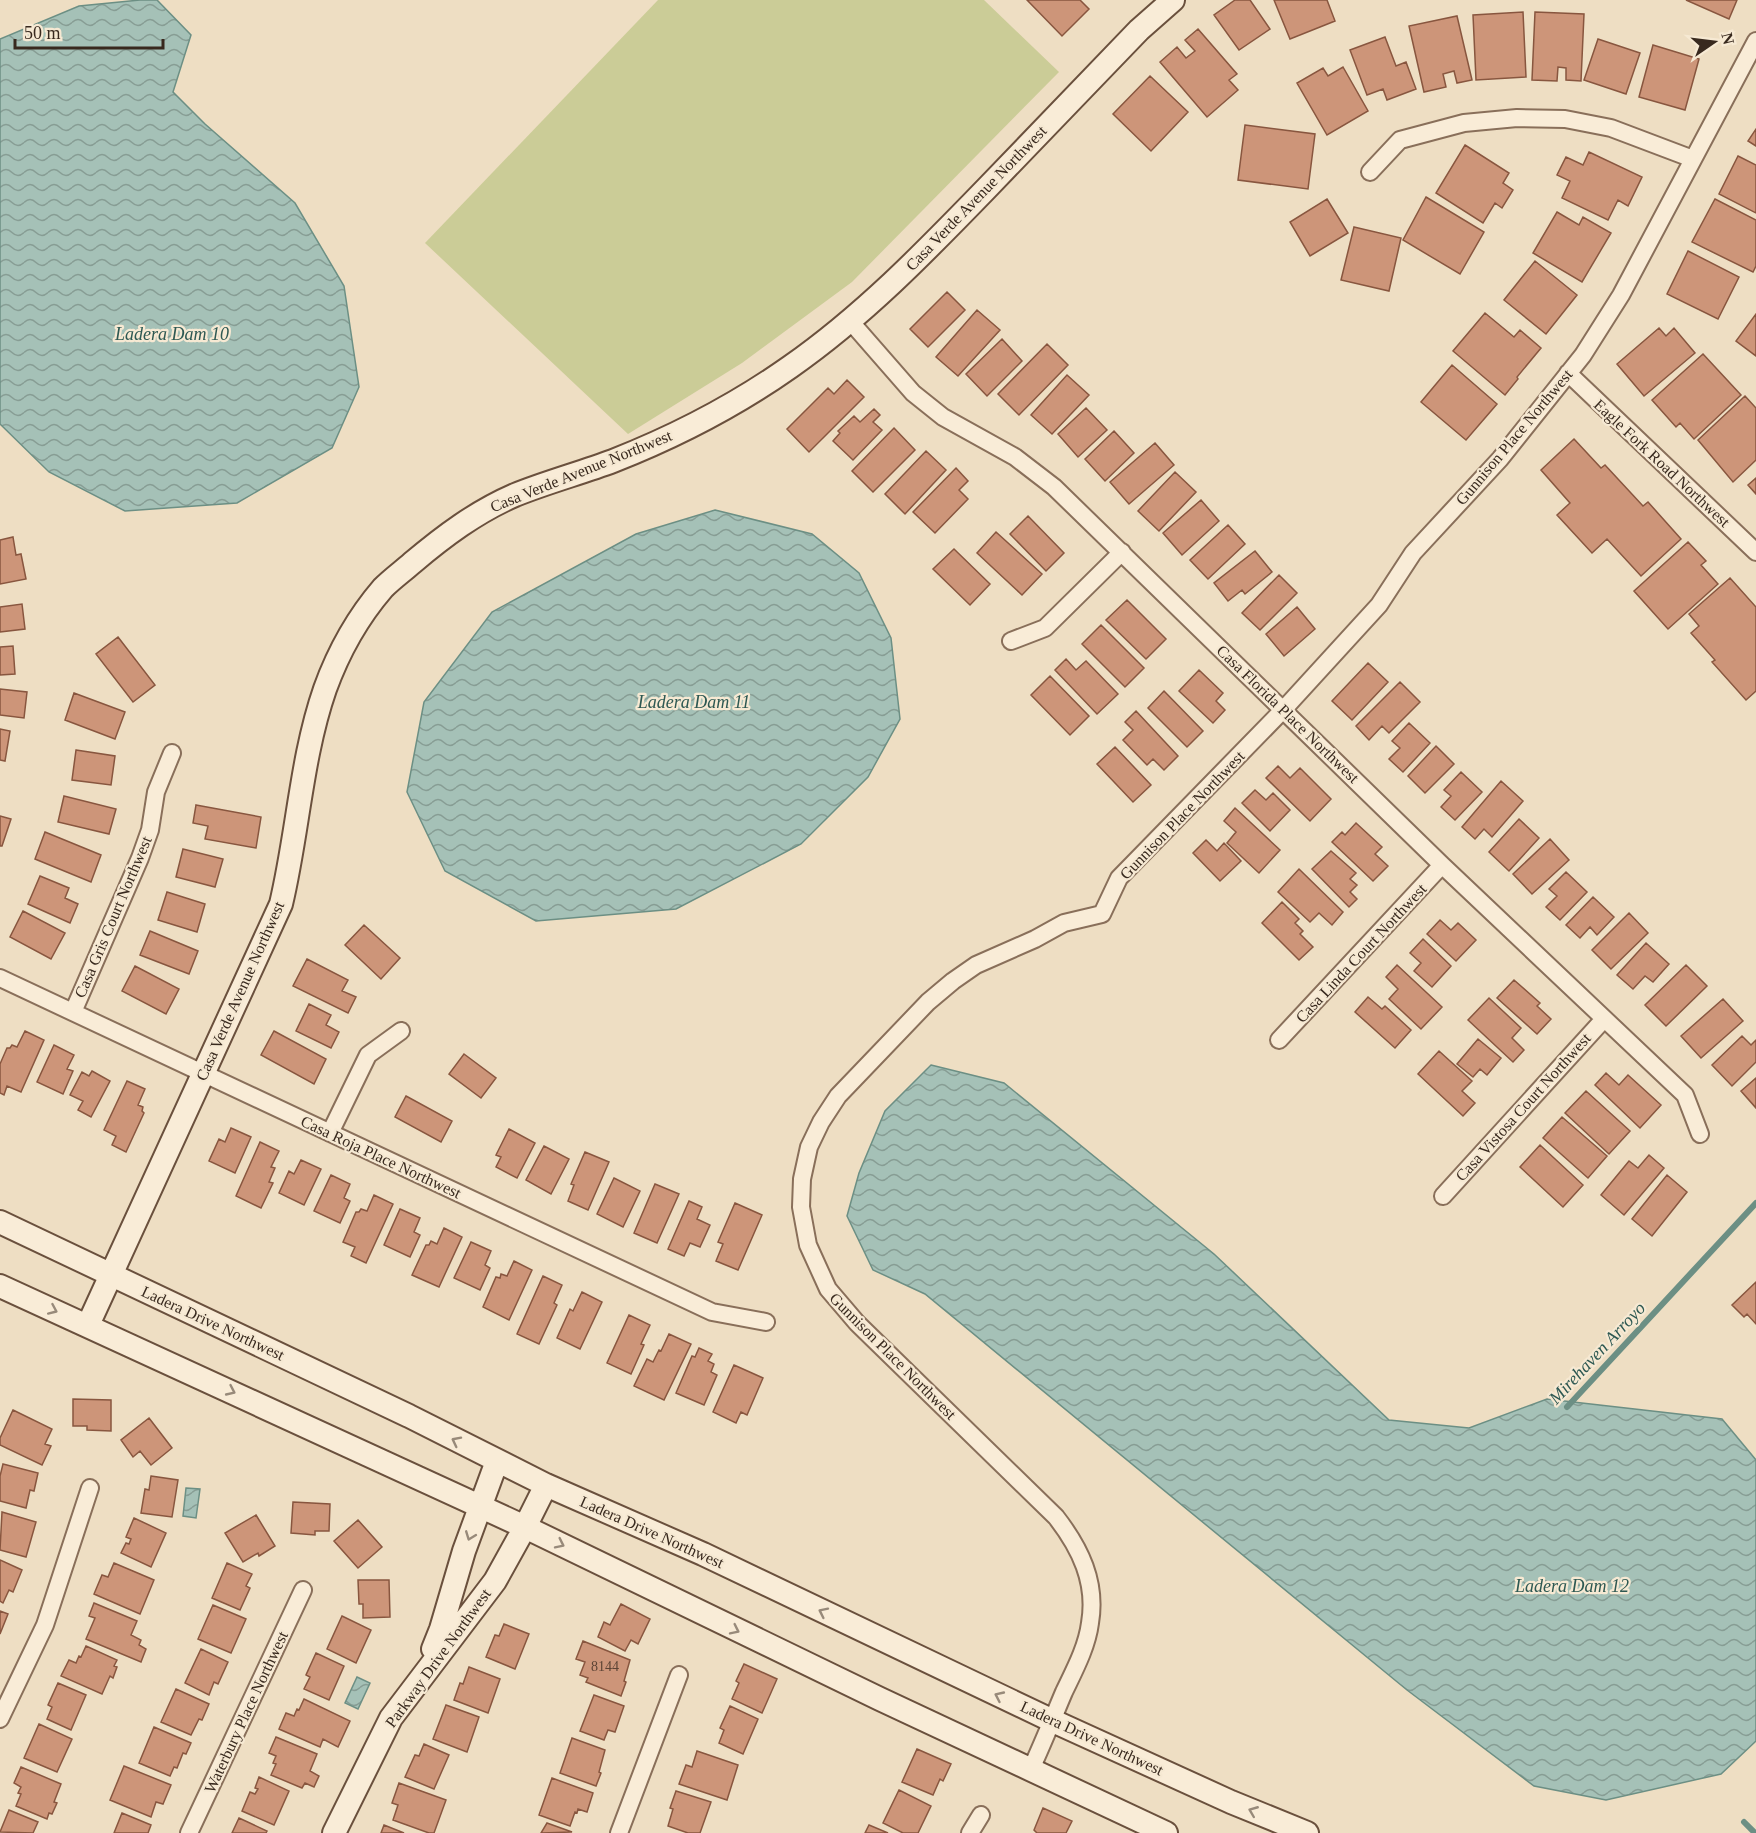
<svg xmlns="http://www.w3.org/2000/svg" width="1756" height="1833" font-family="Georgia,serif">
	<defs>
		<pattern id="water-waves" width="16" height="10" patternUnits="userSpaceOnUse" patternTransform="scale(1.5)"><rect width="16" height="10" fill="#a5c1b7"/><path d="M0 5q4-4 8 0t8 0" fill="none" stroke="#879d94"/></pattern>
	</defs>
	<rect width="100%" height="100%" fill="#eedec3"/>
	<path fill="#cbcc97" d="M658 0H984L1059 72 852 282 742 363 628 434 425 243Z"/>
	<path fill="url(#water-waves)" stroke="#6c8f84" stroke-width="1.5" d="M140 0H157L191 35 173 92 205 124 295 203 344 286 359 387 332 448 237 503 125 511 49 472 0 424V39L79 6Z
		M715 510 812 534 859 573 891 638 900 719 868 777 801 844 676 909 536 921 445 871 407 792 424 702 492 612 636 534Z
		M931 1065 1004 1083 1214 1254 1389 1420 1469 1428 1547 1399 1722 1419 1756 1460V1741L1721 1774 1606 1800 1534 1786 1407 1690 925 1294 873 1270 847 1216 859 1173 885 1111Z
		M186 1488 200 1489 196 1518 183 1516Z
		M357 1677 370 1683 358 1709 345 1703Z"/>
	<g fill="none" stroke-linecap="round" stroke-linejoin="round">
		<path stroke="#6c8f84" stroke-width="6" d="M1567 1407 1756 1203
			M1744 1822 1755 1833"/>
	</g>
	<path fill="#cd9579" stroke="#88563f" stroke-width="1.5" d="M1027 0H1080L1089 9 1062 36Z
		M1235 0H1250L1270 29 1239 50 1214 15Z
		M1274 0H1327L1335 21 1290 39Z
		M1686 0H1737L1729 19Z
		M1523 12 1526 77 1476 80 1473 15Z
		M1535 12 1584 14 1581 81 1566 80V68L1558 67 1557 81 1532 80Z
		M1457 16 1472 80 1457 83 1454 71 1443 74 1446 87 1424 92 1409 26Z
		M1198 29 1237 74 1229 80 1238 90 1207 117 1160 62 1177 47 1186 58 1195 51 1185 40Z
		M1385 37 1396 66 1406 62 1416 89 1387 100 1383 89 1367 95 1350 50Z
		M1598 39 1640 53 1626 94 1584 80Z
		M1653 45 1699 59 1685 110 1639 97Z
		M1343 67 1368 111 1327 135 1297 83 1323 68 1328 76Z
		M1150 76 1188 112 1151 151 1113 114Z
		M1245 125 1315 134 1308 189 1238 180Z
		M1756 129V146L1748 141Z
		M1465 145 1509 173 1503 183 1513 190 1502 208 1495 203 1483 223 1436 193Z
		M1589 152 1642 177 1628 206 1618 200 1608 220 1562 198 1570 181 1557 175 1566 157 1583 165Z
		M1738 156 1756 165V213L1719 194Z
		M1426 197 1484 232 1460 274 1403 240Z
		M1327 199 1348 233 1310 256 1290 222Z
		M1715 199 1756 220V266L1753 272 1692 242Z
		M1557 212 1579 225 1583 217 1611 233 1582 282 1533 253Z
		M1354 227 1401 238 1389 291 1341 280Z
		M1688 251 1739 277 1718 319 1667 294Z
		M1535 261 1577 295 1546 334 1504 300Z
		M947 292 965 310 928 347 910 329Z
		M977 310 1000 330 958 376 936 357Z
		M1485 313 1514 337 1520 330 1541 348 1517 377 1518 379 1505 395 1453 351Z
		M1756 314V356L1736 341Z
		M1659 328 1666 336 1674 328 1695 353 1644 396 1617 364Z
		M1002 339 1022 361 987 396 966 374Z
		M1047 344 1068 365 1019 415 998 394Z
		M1703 354 1741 395 1694 439 1680 423 1676 427 1652 400Z
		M1452 365 1497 404 1466 440 1421 402Z
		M1067 375 1089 395 1052 434 1031 415Z
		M847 380 864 397 809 452 787 429 828 388 834 394Z
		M1745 396 1756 408V460L1733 482 1698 440Z
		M1086 408 1107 430 1078 457 1058 434Z
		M874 409 880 415 873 422 882 430 853 460 833 441 840 433 838 431 854 416 860 422Z
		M894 428 915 450 873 492 852 471Z
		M1114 431 1134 453 1105 481 1085 459Z
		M1574 439 1601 468 1605 465 1643 506 1648 502 1681 539 1641 576 1607 539 1592 553 1557 515 1570 503 1541 470Z
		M1155 443 1174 465 1129 504 1110 482Z
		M926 451 946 470 905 514 885 494Z
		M956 468 968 481 959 490 968 499 935 533 913 512Z
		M1175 472 1196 492 1159 531 1138 511Z
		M1756 478V494L1748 485Z
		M1201 500 1219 521 1182 555 1163 533Z
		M1028 516 1064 553 1046 571 1010 534Z
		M1228 525 1245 544 1208 579 1190 560Z
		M996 532 1042 574 1022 595 977 553Z
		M13 537 16 555 21 554 26 579 0 584V540Z
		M1688 542 1706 561 1701 565 1718 584 1668 629 1634 591Z
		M954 549 990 584 970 605 933 569Z
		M1255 551 1272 572 1245 594 1242 590 1228 601 1214 583Z
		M1279 575 1297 593 1260 630 1242 613Z
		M1730 578 1756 607V691L1746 700 1712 662 1715 660 1691 633 1699 626 1689 614Z
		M1127 600 1166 639 1146 659 1106 620Z
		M22 604 25 629 0 632V607Z
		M1297 607 1315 629 1284 656 1266 634Z
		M1101 625 1144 668 1125 687 1082 644Z
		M118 637 155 685 133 702 96 654Z
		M13 646 15 674 0 675V647Z
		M1066 659 1076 670 1086 661 1118 694 1097 714 1055 670Z
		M1368 663 1388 682 1352 720 1332 701Z
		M1199 670 1223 693 1216 701 1225 710 1213 723 1179 691Z
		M1050 676 1089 716 1070 735 1031 695Z
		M1400 682 1420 702 1389 733 1382 726 1369 740 1356 726Z
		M0 689 27 692 24 718 0 715Z
		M1164 691 1203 731 1187 747 1148 708Z
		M74 693 125 712 115 739 65 720Z
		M1136 711 1178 756 1164 770 1153 759 1147 765 1123 740 1133 730 1125 722Z
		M1409 723 1430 743 1403 772 1389 759 1400 748 1392 741Z
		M0 729 10 731 5 761 0 760Z
		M1436 746 1454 764 1425 793 1408 776Z
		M1115 747 1151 785 1133 802 1097 764Z
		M76 750 115 756 111 785 72 780Z
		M1278 766 1290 778 1300 768 1331 799 1310 821 1266 778Z
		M1461 772 1482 792 1455 820 1441 807 1451 796 1444 790Z
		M1501 781 1523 801 1492 837 1484 829 1475 839 1462 827Z
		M1255 790 1266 800 1273 793 1290 810 1270 831 1242 803Z
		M64 796 116 809 109 834 58 822Z
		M196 805 261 817 256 848 205 839 208 826 193 823Z
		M1235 808 1280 850 1259 873 1227 843 1236 832 1224 821Z
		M0 816 11 819 2 846H0Z
		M1519 819 1539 838 1509 871 1489 852Z
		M1356 823 1382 847 1375 854 1388 866 1373 881 1332 842 1342 832 1345 835Z
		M45 832 101 855 91 882 35 859Z
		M1550 839 1569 860 1532 894 1513 874Z
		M1206 840 1217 851 1224 843 1241 861 1220 881 1193 853Z
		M183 849 223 859 215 887 176 877Z
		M1331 851 1356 873 1350 879 1357 885 1350 892 1357 899 1349 907 1312 869Z
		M1299 869 1343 912 1332 925 1319 913 1310 922 1278 892Z
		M1566 872 1587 892 1560 920 1546 907 1557 896 1549 889Z
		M40 876 69 888 65 898 78 904 70 923 28 904Z
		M167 892 205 904 197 932 158 920Z
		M1593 897 1614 917 1597 935 1590 927 1580 938 1566 925Z
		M1282 902 1299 919 1295 923 1303 931 1300 934 1313 947 1299 960 1262 923Z
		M23 911 65 933 51 959 10 937Z
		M1629 913 1648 933 1611 969 1592 950Z
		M1440 920 1451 930 1458 923 1476 940 1456 961 1427 934Z
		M364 925 400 958 381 979 345 945Z
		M150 931 198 951 189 974 140 955Z
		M1423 939 1451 966 1432 987 1414 971 1421 963 1410 953Z
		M1646 943 1669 964 1653 982 1645 976 1633 989 1617 975Z
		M307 959 348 980 342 991 356 997 348 1013 293 986Z
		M1397 965 1442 1007 1421 1029 1389 999 1398 989 1386 977Z
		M1686 965 1707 986 1666 1026 1645 1005Z
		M135 966 179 989 166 1014 122 991Z
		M1514 980 1540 1003 1537 1006 1551 1019 1537 1034 1497 998Z
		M1368 997 1382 1009 1385 1006 1411 1030 1395 1048 1355 1012Z
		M1489 998 1521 1028 1512 1038 1524 1050 1513 1062 1468 1020Z
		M1723 999 1743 1021 1701 1058 1681 1036Z
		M309 1004 331 1015 326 1025 339 1032 331 1048 296 1031Z
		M25 1031 44 1040 21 1092 7 1086 4 1095 0 1093V1064L7 1048H10L12 1045 17 1047Z
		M274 1031 326 1059 314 1084 261 1055Z
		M1742 1036 1751 1045 1756 1040V1062L1732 1086 1712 1065Z
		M1478 1039 1501 1058 1487 1075 1480 1069 1473 1077 1457 1064Z
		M54 1045 74 1055 67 1069 73 1071 63 1094 37 1082Z
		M1439 1051 1472 1081 1462 1091 1475 1103 1463 1116 1418 1074Z
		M464 1054 496 1078 481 1098 449 1074Z
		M92 1071 110 1081 91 1117 78 1110 83 1101 70 1095 82 1072 89 1076Z
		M1606 1073 1619 1085 1628 1075 1661 1105 1640 1128 1595 1085Z
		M1756 1078V1108L1741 1091Z
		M127 1081 145 1089 138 1105 143 1107 142 1111 144 1113 126 1152 112 1145 116 1136 104 1130Z
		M1586 1091 1630 1131 1609 1154 1565 1113Z
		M406 1096 452 1121 441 1142 395 1117Z
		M1562 1117 1607 1156 1588 1178 1543 1138Z
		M231 1128 251 1137 235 1173 209 1161 219 1139 225 1142Z
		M509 1129 535 1143 517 1178 496 1167 501 1157 496 1155Z
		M260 1142 279 1151 271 1167 275 1168 269 1182 273 1183 261 1208 236 1196Z
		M1540 1145 1583 1185 1563 1207 1520 1167Z
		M544 1146 569 1159 551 1194 526 1180Z
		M585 1152 609 1162 588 1210 568 1201 574 1185 571 1184Z
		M1649 1155 1664 1168 1624 1215 1601 1195 1629 1161 1638 1168Z
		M301 1160 321 1169 304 1205 279 1193 289 1171 294 1174Z
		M331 1175 350 1184 344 1198 350 1201 340 1223 314 1211Z
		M1667 1175 1687 1192 1652 1236 1632 1219Z
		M614 1178 640 1191 623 1227 597 1214Z
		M655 1184 679 1194 657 1243 634 1233Z
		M374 1195 393 1204 366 1263 351 1256 355 1247 343 1242 356 1212H359L361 1209 367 1211Z
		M689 1201 702 1207 697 1219 710 1225 700 1247 690 1243 684 1256 668 1249Z
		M735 1203 762 1215 738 1270 716 1261 723 1244 718 1242Z
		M400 1209 420 1218 414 1232 420 1235 410 1257 384 1245Z
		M444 1228 462 1237 439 1287 412 1275 426 1245H429L431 1241 437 1244Z
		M471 1242 491 1251 485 1265 490 1268 480 1290 454 1278Z
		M514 1261 532 1270 509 1320 483 1307 496 1277 500 1278 501 1274 507 1276Z
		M543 1276 562 1285 554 1303 557 1305 539 1344 517 1334Z
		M1756 1282V1324L1747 1314 1744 1317 1732 1305Z
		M582 1292 602 1302 580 1349 557 1338 570 1309 573 1311Z
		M629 1315 650 1325 641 1344 644 1345 631 1374 607 1363Z
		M669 1334 691 1344 664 1400 634 1386 647 1359 653 1362 659 1350 661 1351Z
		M699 1348 712 1354 708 1361 714 1364 711 1372 717 1375 704 1405 676 1393 692 1356 695 1357Z
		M734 1365 763 1378 747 1415 741 1412 736 1423 713 1412Z
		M73 1399 111 1400V1431L87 1430V1426H73Z
		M13 1410 52 1429 45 1444 51 1446 42 1465 0 1445V1438Z
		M149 1418 172 1448 151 1465 140 1451 133 1457 121 1440Z
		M3 1464 38 1473 34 1491 30 1490 26 1508 0 1501V1476Z
		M151 1476 178 1480 172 1517 141 1513 145 1489 149 1490Z
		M293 1502 330 1504 329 1531H315V1535L291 1533Z
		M2 1512 36 1522 26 1557 0 1550Z
		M256 1515 275 1546 259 1556 258 1553 243 1562 225 1533Z
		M134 1518 166 1533 151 1567 121 1553 126 1543 129 1544 131 1539 126 1537Z
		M358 1520 382 1547 358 1568 334 1541Z
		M0 1560 22 1570 13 1592 9 1590 3 1603 0 1601Z
		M114 1563 154 1580 140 1614 94 1594 102 1575 108 1577Z
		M227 1563 252 1574 246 1586 250 1588 240 1610 212 1598Z
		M358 1580H389L390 1617 363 1618V1604H359Z
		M94 1603 137 1621 131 1635 141 1640 139 1645 146 1649 141 1662 86 1639 95 1618 89 1616Z
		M621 1604 650 1619 638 1644 631 1640 625 1651 598 1637 604 1622 610 1625Z
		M213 1605 246 1619 231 1653 198 1639Z
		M0 1611 8 1614 0 1634Z
		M342 1616 371 1630 356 1663 327 1649Z
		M504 1624 529 1634 515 1669 486 1657 495 1635 499 1636Z
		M583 1641 630 1660 624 1681 626 1682 621 1696 586 1682 588 1678 580 1675 585 1662 576 1659Z
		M86 1646 117 1660 114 1666 117 1667 113 1678 110 1676 102 1694 61 1676 69 1660 76 1663 79 1656 81 1657Z
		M201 1649 228 1662 218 1684 214 1682 209 1695 185 1683Z
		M316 1653 344 1666 329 1700 304 1689 310 1677 306 1675Z
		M744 1664 777 1679 762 1713 732 1699 739 1683 736 1681Z
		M469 1667 500 1679 488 1713 454 1700 460 1683 463 1684Z
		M58 1683 86 1695 71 1730 47 1719 52 1707 48 1705Z
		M176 1689 209 1704 202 1720 199 1719 191 1735 161 1722Z
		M594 1695 624 1706 615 1732 608 1730 604 1740 580 1731Z
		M304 1699 350 1721 338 1747 323 1739 320 1747 279 1729 286 1713 294 1716 297 1709 299 1710Z
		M446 1705 479 1717 467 1752 433 1739Z
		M730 1706 758 1719 743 1754 719 1743 724 1730 720 1728Z
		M39 1724 72 1739 57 1772 24 1758Z
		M154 1727 191 1743 186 1754 183 1753 177 1768 174 1767 170 1776 139 1763Z
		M276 1737 317 1754 310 1771 319 1776 314 1787 305 1783 302 1788 271 1775 276 1764 273 1763 276 1756 269 1753Z
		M572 1738 605 1750 599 1772 601 1773 596 1786 560 1773Z
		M424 1744 449 1755 434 1789 405 1777 415 1755 419 1756Z
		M917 1749 951 1764 943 1781 940 1779 933 1795 902 1782Z
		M697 1751 738 1765 727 1800 679 1784 686 1765 692 1767Z
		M124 1766 171 1785 163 1804 156 1802 151 1817 110 1800Z
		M21 1767 61 1784 54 1802 57 1803 52 1814 49 1813 47 1819 16 1806 21 1794 18 1793 21 1787 14 1783Z
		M259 1777 289 1791 274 1825 242 1811 250 1792 255 1794 258 1789 255 1788Z
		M552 1778 593 1793 587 1812 578 1809 577 1813 575 1812 570 1826 539 1815Z
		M399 1783 446 1800 434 1833H429L393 1820 398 1805 392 1803Z
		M899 1790 931 1806 918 1833H903L883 1823Z
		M676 1791 711 1802 700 1833H688L668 1826 673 1809 670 1808Z
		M1043 1808 1072 1821 1066 1833H1037L1034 1830Z
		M9 1810 38 1822 33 1833 0 1832Z
		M122 1813 151 1825 148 1833H114Z
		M239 1818 267 1831 266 1833H232Z
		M547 1823 572 1832 541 1833Z
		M384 1825 404 1833H381Z
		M869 1825 888 1833H865Z"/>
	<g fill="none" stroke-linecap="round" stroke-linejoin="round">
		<defs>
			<path id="street" d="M1370 172 1400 140 1464 123 1517 118 1565 119 1611 128 1693 159
				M851 322 913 393 943 417 1015 457 1054 487 1442 865 1685 1095 1700 1134
				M1568 373 1756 552
				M1011 641 1045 628 1122 552
				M0 978 712 1312 766 1322
				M73 1012 140 858 150 830 156 792 172 753
				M1279 1040 1442 865
				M330 1133 368 1055 401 1031
				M1443 1196 1604 1019
				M0 1719 45 1625 90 1488
				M1031 1769C1043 1743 1053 1718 1064 1692 1074 1671 1087 1647 1090 1623 1097 1582 1080 1548 1056 1517L857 1323 828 1289 808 1245 801 1207 802 1179 809 1147 821 1122 838 1096 928 1002 953 981 976 965 1035 939 1064 923 1102 914 1119 878 1283 710 1379 605 1413 553 1500 459 1583 355 1621 295 1756 41
				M189 1833 303 1590
				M619 1833 679 1675
				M970 1833 981 1815"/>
			<path id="secondary" d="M0 1222 409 1416 546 1485 703 1554 1053 1721 1231 1802 1307 1833
				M0 1286 525 1527 880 1699 1166 1833
				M88 1325 281 904C298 833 301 758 325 689 338 653 358 617 383 588 392 579 403 571 412 563 444 536 476 512 515 495 547 482 581 473 613 461 674 437 736 405 790 367 863 316 924 253 986 189 1037 136 1088 83 1139 30L1173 0
				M433 1649 441 1629 464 1551 497 1461
				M334 1833 391 1718 495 1581 525 1527 546 1485"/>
		</defs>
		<use href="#street" stroke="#896f5a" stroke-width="20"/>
		<use href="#secondary" stroke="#6a503d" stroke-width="26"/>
		<use href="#street" stroke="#f9ecd7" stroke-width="16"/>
		<use href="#secondary" stroke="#f9ecd7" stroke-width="22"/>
	</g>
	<defs><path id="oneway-chevron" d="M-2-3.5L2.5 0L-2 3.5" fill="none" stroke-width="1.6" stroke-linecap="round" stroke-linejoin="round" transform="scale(1.5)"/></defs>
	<g stroke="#988a7a">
		<use href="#oneway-chevron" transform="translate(53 1310) rotate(24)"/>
		<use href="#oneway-chevron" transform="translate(231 1391) rotate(25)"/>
		<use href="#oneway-chevron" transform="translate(456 1441) rotate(-153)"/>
		<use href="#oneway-chevron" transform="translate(470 1536) rotate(111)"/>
		<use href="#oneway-chevron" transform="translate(560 1544) rotate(26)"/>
		<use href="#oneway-chevron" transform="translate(823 1612) rotate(-154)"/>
		<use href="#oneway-chevron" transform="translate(735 1630) rotate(26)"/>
		<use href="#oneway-chevron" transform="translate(999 1696) rotate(-155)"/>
		<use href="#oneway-chevron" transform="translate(1253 1811) rotate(-158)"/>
	</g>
	<g text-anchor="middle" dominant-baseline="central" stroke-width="4.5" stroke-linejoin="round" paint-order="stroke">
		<g font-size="14" fill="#5d4435">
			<text x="605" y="1666">8144</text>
		</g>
		<g font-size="16" fill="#38291e" stroke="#f6e9d3">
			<text transform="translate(976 198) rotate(-46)">Casa Verde Avenue Northwest</text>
			<text transform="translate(1514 437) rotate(-50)">Gunnison Place Northwest</text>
			<text transform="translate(1662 463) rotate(43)">Eagle Fork Road Northwest</text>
			<text transform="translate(581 471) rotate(-22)">Casa Verde Avenue Northwest</text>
			<text transform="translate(1288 714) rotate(44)">Casa Florida Place Northwest</text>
			<text transform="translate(1182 815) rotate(-46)">Gunnison Place Northwest</text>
			<text transform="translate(113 917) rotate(-67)">Casa Gris Court Northwest</text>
			<text transform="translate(1361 953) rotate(-47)">Casa Linda Court Northwest</text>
			<text transform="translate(240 991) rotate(-66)">Casa Verde Avenue Northwest</text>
			<text transform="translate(1523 1107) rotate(-48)">Casa Vistosa Court Northwest</text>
			<text transform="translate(381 1157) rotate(25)">Casa Roja Place Northwest</text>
			<text transform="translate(213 1323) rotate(25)">Ladera Drive Northwest</text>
			<text transform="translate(893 1356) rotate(45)">Gunnison Place Northwest</text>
			<text transform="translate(652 1532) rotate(24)">Ladera Drive Northwest</text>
			<text transform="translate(438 1658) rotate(-54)">Parkway Drive Northwest</text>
			<text transform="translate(246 1712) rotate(-65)">Waterbury Place Northwest</text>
			<text transform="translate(1092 1738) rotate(25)">Ladera Drive Northwest</text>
		</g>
		<g font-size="18" font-style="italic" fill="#2d5852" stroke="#f6e9d3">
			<text x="172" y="334">Ladera Dam 10</text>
			<text x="694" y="702">Ladera Dam 11</text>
			<text transform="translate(1597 1353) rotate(-47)">Mirehaven Arroyo</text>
			<text x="1572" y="1586">Ladera Dam 12</text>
		</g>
	</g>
	<g transform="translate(1714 42) rotate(76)" stroke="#f6e9d3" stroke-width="4.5" paint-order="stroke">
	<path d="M0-4.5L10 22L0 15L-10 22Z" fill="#38291e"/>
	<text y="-9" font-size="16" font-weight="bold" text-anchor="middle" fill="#38291e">N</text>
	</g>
	<path d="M15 39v9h148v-9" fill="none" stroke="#38291e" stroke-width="3"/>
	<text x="24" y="39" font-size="18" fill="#38291e" stroke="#f6e9d3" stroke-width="4.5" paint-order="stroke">50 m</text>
</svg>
